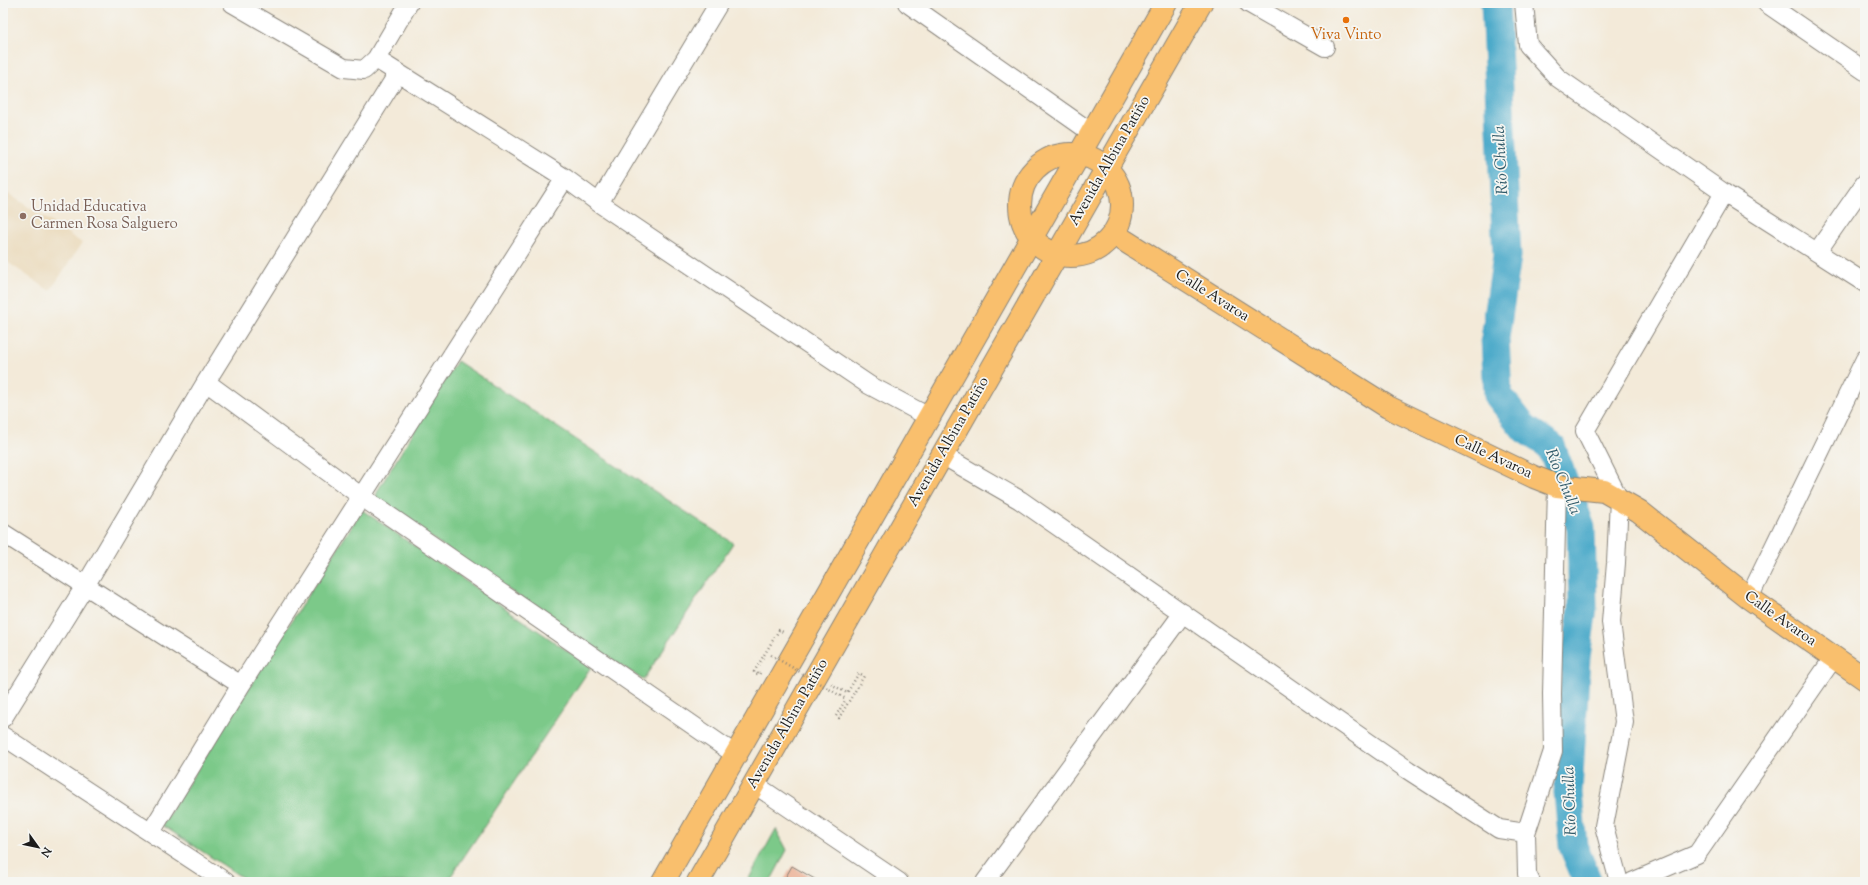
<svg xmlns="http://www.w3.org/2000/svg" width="1868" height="885" font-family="'Sorts Mill Goudy',serif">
	<rect width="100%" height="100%" fill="#f6f6f2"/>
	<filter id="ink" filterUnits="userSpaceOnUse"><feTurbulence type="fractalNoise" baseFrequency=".025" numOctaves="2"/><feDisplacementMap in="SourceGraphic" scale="8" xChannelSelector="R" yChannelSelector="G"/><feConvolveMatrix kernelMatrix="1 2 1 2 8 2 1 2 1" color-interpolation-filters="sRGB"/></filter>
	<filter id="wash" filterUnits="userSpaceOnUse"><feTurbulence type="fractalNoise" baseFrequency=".012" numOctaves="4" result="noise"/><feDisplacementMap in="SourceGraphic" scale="16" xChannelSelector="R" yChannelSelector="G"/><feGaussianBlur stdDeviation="0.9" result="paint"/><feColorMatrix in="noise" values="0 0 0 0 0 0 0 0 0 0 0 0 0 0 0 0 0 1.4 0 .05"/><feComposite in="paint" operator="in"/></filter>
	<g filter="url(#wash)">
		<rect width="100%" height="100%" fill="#f3ead9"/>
		<path fill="#ead9ba" d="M3 190 82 243 50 291 3 259Z"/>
		<path fill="#7bc989" stroke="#4c7252" d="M457 361 733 543 643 680 375 500 378 490Z
			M362 510 591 667 447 882H249L162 825Z
			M776 829 787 850 770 882H747Z"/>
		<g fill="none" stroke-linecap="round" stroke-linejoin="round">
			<path stroke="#4aa9c9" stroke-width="29" d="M1495 3 1507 256 1495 338 1498 395 1525 429 1551 446 1581 528 1583 607 1576 657 1568 793 1573 846 1588 882"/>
		</g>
		<g id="blocks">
			<path fill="#eaab8e" d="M792 866 820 882H783Z"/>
		</g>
	</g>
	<g filter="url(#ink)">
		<use href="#blocks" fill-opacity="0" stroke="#88837a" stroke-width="1"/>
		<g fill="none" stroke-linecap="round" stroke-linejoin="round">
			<defs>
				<path id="minor" d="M232 3 344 68 364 70 376 59 565 178 599 203 869 385 929 417
					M907 3 1092 133
					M1248 3 1325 47
					M1524 3 1528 45 1558 78 1724 193 1865 283
					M1766 3 1865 71
					M376 59 409 3
					M599 203 719 3
					M1817 252 1865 183
					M206 382 362 497 736 755
					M942 455 1020 500 1408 770 1499 829 1526 833
					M3 533 241 685
					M1749 598 1865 359
					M3 718 85 586 206 382 398 73
					M3 736 226 882
					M754 784 899 882
					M151 832 241 685 565 178
					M985 882 1183 613
					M1531 882 1527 874 1526 833 1553 751 1552 694 1557 486
					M1619 882 1604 826 1624 722 1611 622 1616 563 1619 499 1585 431 1724 193
					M1632 882 1697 854 1834 657"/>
				<path id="major" d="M1020 205a51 51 0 1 1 102 0a51 51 0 1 1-102 0Z
					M1114 234 1388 407 1534 477 1557 486 1604 491 1639 511 1749 598 1865 679"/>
				<path id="highway" d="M663 882 1166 3
					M698 882 1201 3"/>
			</defs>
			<use href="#minor" stroke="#88837a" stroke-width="20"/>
			<use href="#major" stroke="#88837a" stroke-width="24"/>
			<use href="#highway" stroke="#88837a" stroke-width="24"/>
			<path stroke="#88837a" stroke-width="2.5" stroke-dasharray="1 3" stroke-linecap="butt" d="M760 673 759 675 754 672 779 630 783 632 782 634
				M831 684 847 693 859 673 864 676 839 718 836 716 846 699"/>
			<use href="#minor" stroke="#fff" stroke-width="18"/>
			<use href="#major" stroke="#f9bf6d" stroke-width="22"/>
			<use href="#highway" stroke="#f9bf6d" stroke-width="22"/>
			<path stroke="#88837a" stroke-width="2.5" stroke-dasharray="1 3" stroke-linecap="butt" d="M771 655 846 699"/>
		</g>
	</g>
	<circle fill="#e8710a" stroke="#f6f6f2" stroke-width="1.5" cx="1346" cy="20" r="4"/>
	<circle fill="#8d6e63" stroke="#f6f6f2" stroke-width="1.5" cx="23" cy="216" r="4"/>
	<g text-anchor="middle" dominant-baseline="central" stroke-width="3.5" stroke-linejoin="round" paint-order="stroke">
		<g font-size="15" fill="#c56008" stroke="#f6f6f2">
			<text x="1346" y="35">Viva Vinto</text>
		</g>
		<g font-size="15" fill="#1c1c1c" stroke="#f6f6f2">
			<text transform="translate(1110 161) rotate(-60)">Avenida Albina Patiño</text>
			<text transform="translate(1212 296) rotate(32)">Calle Avaroa</text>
			<text transform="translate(949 442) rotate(-60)">Avenida Albina Patiño</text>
			<text transform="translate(1493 457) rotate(25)">Calle Avaroa</text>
			<text transform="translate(1780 619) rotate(35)">Calle Avaroa</text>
			<text transform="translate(788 724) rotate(-60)">Avenida Albina Patiño</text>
		</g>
		<g font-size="15" fill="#785e54" stroke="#f6f6f2" text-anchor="start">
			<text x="31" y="207">Unidad Educativa<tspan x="31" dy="17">Carmen Rosa Salguero</tspan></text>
		</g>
		<g font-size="16" font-style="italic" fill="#315b6a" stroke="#f6f6f2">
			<text transform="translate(1502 160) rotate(-93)">Río Chulla</text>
			<text transform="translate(1562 482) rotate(68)">Río Chulla</text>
			<text transform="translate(1571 801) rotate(-92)">Río Chulla</text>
		</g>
	</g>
	<rect width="1868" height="885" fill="none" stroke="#f6f6f2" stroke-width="16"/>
	<g transform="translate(38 847) rotate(123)" stroke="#f6f6f2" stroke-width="3" paint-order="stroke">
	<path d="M0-3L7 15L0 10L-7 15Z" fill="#1c1c1c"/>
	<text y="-6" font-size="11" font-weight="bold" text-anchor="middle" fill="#1c1c1c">N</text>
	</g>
</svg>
